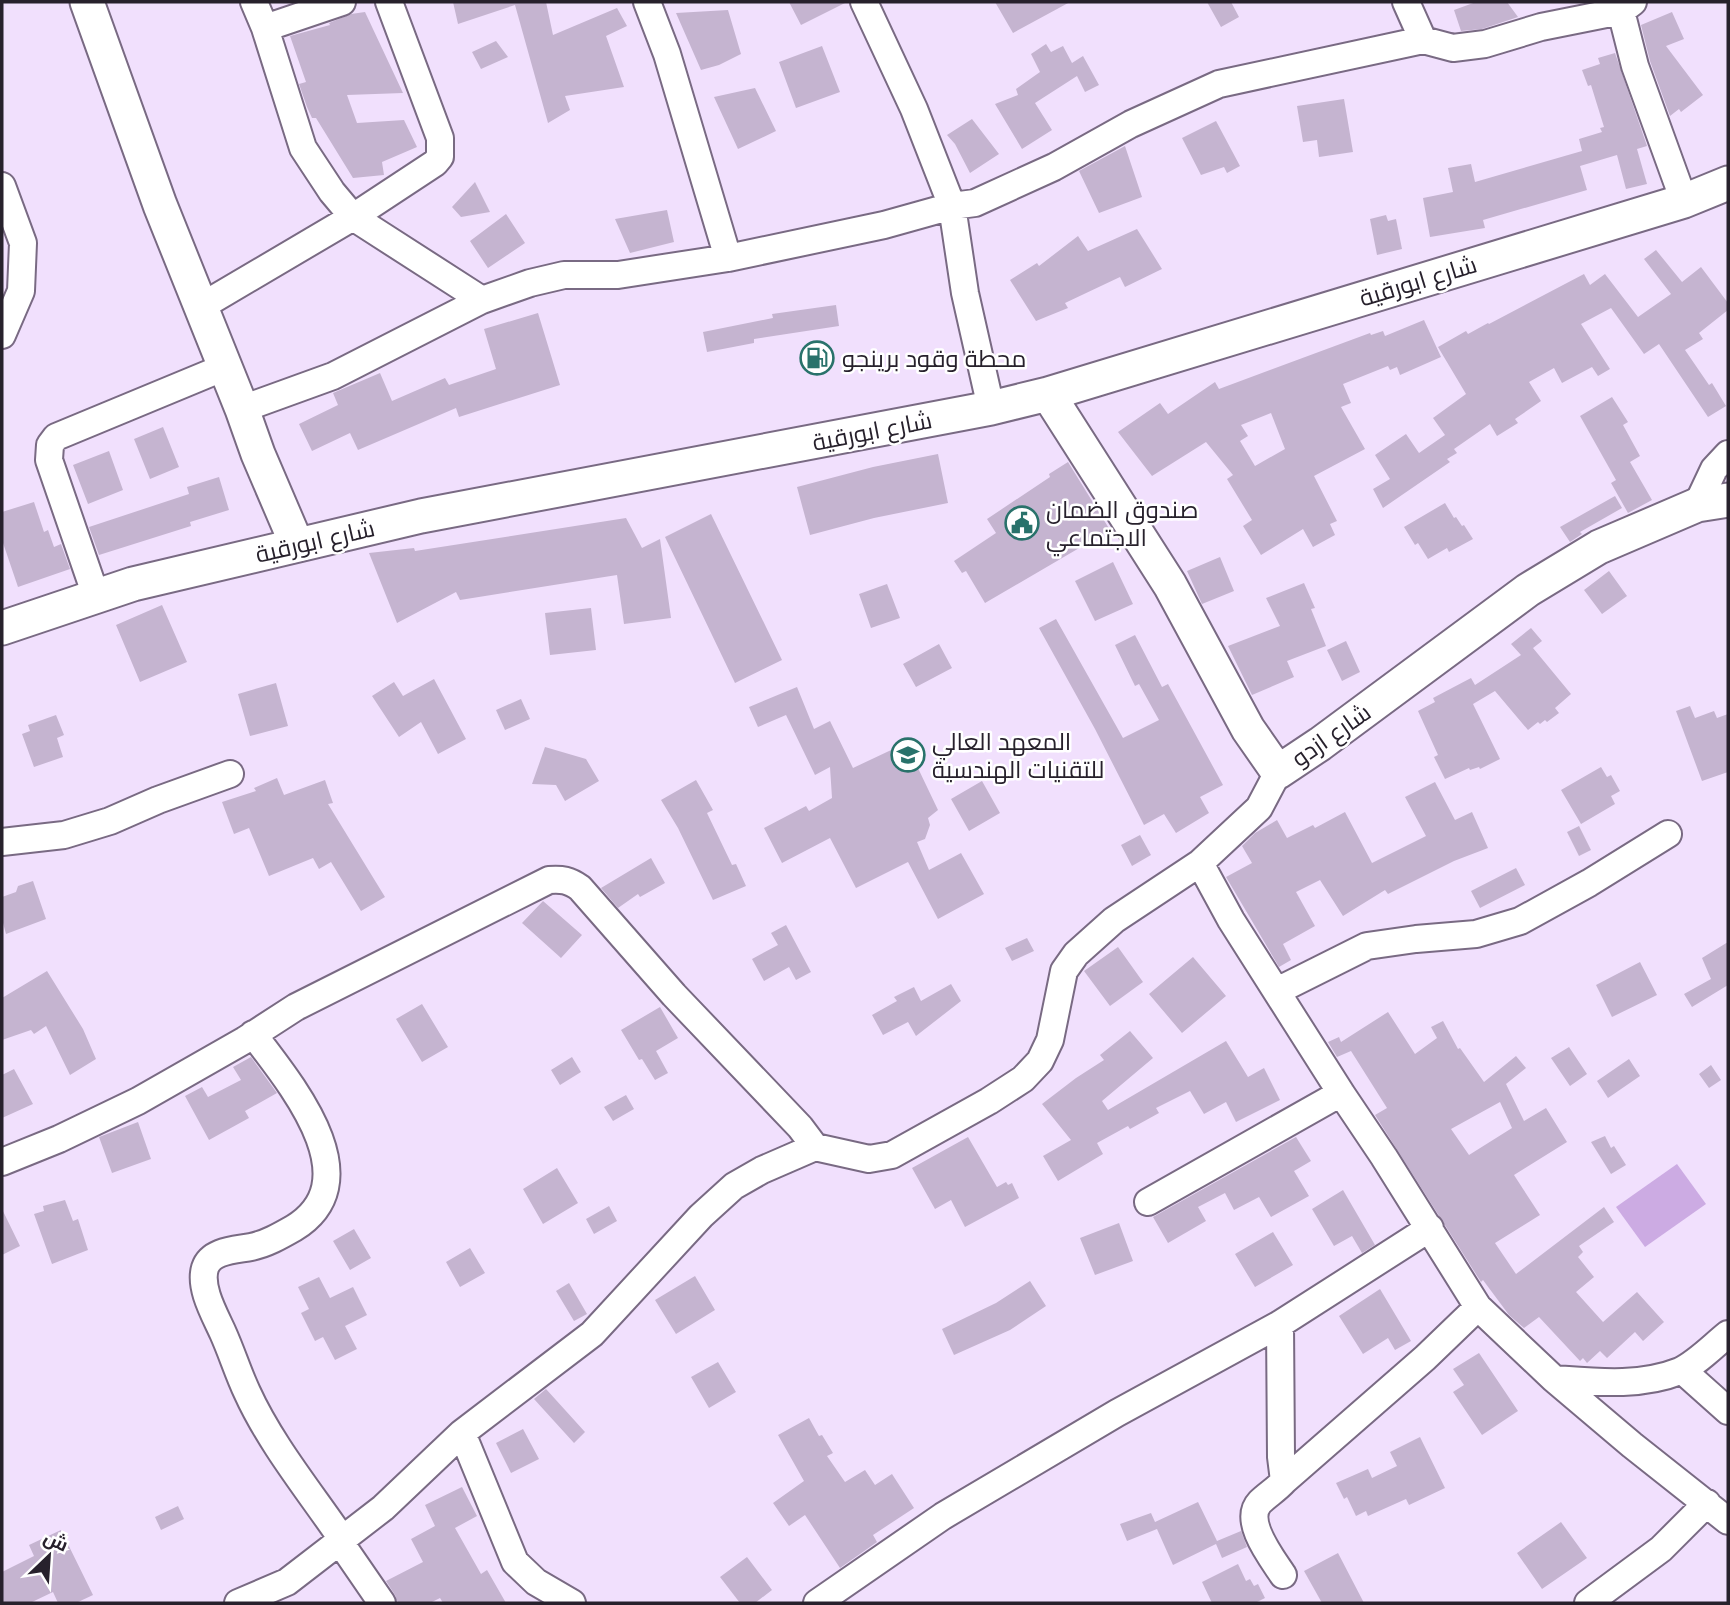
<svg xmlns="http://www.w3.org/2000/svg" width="1730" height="1605" font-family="'Space Grotesk',Cairo,sans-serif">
	<rect width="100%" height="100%" fill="#f1e0fd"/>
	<path fill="#ccabe3" d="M1677 1164 1706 1204 1645 1247 1616 1207Z"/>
	<path fill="#c5b4d0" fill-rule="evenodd" d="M453 2H546L553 35 617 8 627 26 606 36 624 87 565 96 570 110 548 123 515 5 458 24Z
		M789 2H847L801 25Z
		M995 2H1070L1013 33Z
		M1207 2H1231L1239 17 1221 27Z
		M1476 2H1507L1518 17 1482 29 1461 31 1454 10Z
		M728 10 741 54 719 65 701 70 676 13Z
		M365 12 403 93 347 95 357 123 404 120 417 147 382 162 384 175 353 178 316 118H312L307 107 299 84 306 82 290 36 330 25 329 23 351 14Z
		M1672 12 1684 39 1666 46 1703 95 1681 112 1679 109 1670 116 1650 61 1641 25Z
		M496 41 508 57 481 69 472 52Z
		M1046 44 1051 52 1063 46 1072 63 1083 56 1099 85 1085 92 1077 76 1035 103 1052 130 1022 149 995 104 1018 95 1016 89 1040 72 1031 54Z
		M822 46 840 92 796 108 779 62Z
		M1615 53 1647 146 1637 149 1647 184 1626 189 1617 155 1580 166 1587 190 1483 220 1485 228 1430 237 1423 198 1453 192 1448 168 1471 164 1475 182 1582 151 1579 139 1602 132 1600 128 1604 127 1591 85 1588 86 1582 70 1600 64 1598 58Z
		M755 88 776 131 738 149 714 97Z
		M1344 99 1353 152 1319 157 1317 140 1303 142 1297 106Z
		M972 119 999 154 970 173 955 144 947 135Z
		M1216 121 1240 166 1227 173 1224 167 1201 175 1182 138Z
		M1125 146 1142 197 1099 213 1079 171Z
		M475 182 490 212 461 217 452 207Z
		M667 210 674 242 630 253 615 219Z
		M506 214 525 243 488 268 470 241Z
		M1386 215 1388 221 1396 219 1402 249 1377 255 1370 219Z
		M1137 229 1162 269 1125 287 1120 277 1065 303 1068 308 1036 321 1010 280 1037 263 1039 266 1078 236 1088 251Z
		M1656 250 1682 282 1701 267 1728 303V310L1699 333 1703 339 1685 350 1709 385 1712 383 1726 406 1708 417 1659 344 1644 354 1611 308 1581 324 1610 369 1598 376 1592 367 1562 383 1554 368 1529 382 1541 401 1515 419 1518 423 1497 436 1490 424 1454 449 1457 453 1447 459 1450 462 1383 508 1373 489 1390 479 1375 455 1406 434 1419 453 1445 435 1433 418 1466 394 1438 347 1466 331 1468 334 1488 323 1489 324 1584 274 1590 285 1605 274 1638 317 1671 294 1644 259Z
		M836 305 839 326 754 339V343L707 352 703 332 773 318 772 314Z
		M538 313 560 385 459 417 456 408 358 450 350 433 312 451 299 424 338 405 333 393 380 373 392 401 445 378 449 385 496 369 484 329Z
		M1424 320 1441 357 1400 375 1397 367 1390 370 1388 366 1343 384 1351 403 1341 407 1365 449 1314 476 1337 521 1330 524 1335 535 1313 547 1303 529 1261 555 1243 526 1252 520 1227 479 1233 475 1206 442 1152 476 1118 432 1160 403 1168 414 1215 382 1219 389 1370 333 1371 335 1383 331 1385 336ZM1271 413 1285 449 1255 466 1240 441 1248 436 1241 425Z
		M1612 397 1628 422 1623 425 1640 456 1630 462 1652 500 1628 513 1611 483 1616 480 1580 416Z
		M163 427 179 467 150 479 134 439Z
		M109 451 123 490 88 504 73 465Z
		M938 454 948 503 874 518 810 535 797 487 873 467Z
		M1068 462 1110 530 985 603 966 571 962 573 954 561 996 533 987 519 1050 477 1049 474Z
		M219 477 229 510 190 522 191 526 99 555 89 527 189 494 187 487Z
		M1615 496 1622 508 1580 532 1582 534 1570 542 1560 527Z
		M34 502 44 532 48 530 54 547 61 544 70 569 18 587 2 540V512Z
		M1445 503 1454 518 1456 517 1462 526 1464 525 1473 539 1449 552 1447 548 1428 559 1418 543 1415 545 1404 527Z
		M711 514 782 660 735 683 665 537Z
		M626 518 642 548 660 539 671 618 624 624 617 575 460 600 456 592 397 623 369 553 414 548 415 551Z
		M1220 557 1234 591 1202 604 1187 571Z
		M1113 562 1133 604 1095 621 1075 581Z
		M1609 571 1627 596 1602 614 1584 590Z
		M1304 583 1315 608 1311 609 1326 646 1287 661 1294 677 1252 695 1228 646 1280 626 1266 598Z
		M887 584 900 618 871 628 859 594Z
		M162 605 187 662 140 682 116 625Z
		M591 608 596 650 550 655 545 613Z
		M1056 619 1123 738 1159 720 1139 684 1135 686 1115 645 1135 635 1162 687 1168 684 1223 785 1200 797 1209 813 1176 833 1164 814 1144 825 1095 729 1039 628Z
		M1531 628 1542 641 1533 648 1571 694 1555 708 1559 713 1547 722 1545 720 1540 724 1538 722 1528 730 1495 691 1473 704 1500 759 1480 769 1479 767 1470 770 1469 768 1445 779 1434 757 1438 755 1418 711 1435 702 1433 698 1471 678 1475 685 1521 655 1511 644Z
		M1346 641 1360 672 1342 681 1327 650Z
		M939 644 952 668 916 687 903 664Z
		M434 679 466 739 438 754 421 722 399 737 372 696 394 682 403 696Z
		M276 683 288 726 250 736 238 694Z
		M797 687 814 729 830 721 853 768 906 743 938 810 928 818 930 825 925 839 917 842 929 870 961 853 984 894 938 919 908 862 856 888 830 838 782 863 764 828 806 806 809 811 832 798 830 767 815 775 786 715 758 727 749 707Z
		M521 699 530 719 505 730 496 710Z
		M1690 706 1695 718 1714 711 1717 718 1728 714V772L1702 781 1676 711Z
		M56 715 64 735 57 738 63 757 34 767 22 734 30 731 28 725Z
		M545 747 586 759 599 781 565 801 556 785 532 784Z
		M1601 767 1607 777 1611 775 1620 791 1611 796 1615 804 1581 824 1561 790Z
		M277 778 284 795 325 780 333 803 328 804 385 897 361 911 331 862 319 869 313 858 269 876 249 828 234 834 222 802 256 791 254 788Z
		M696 780 713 810 707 813 732 865 736 864 746 886 713 900 678 828 661 800Z
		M982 781 1000 813 969 831 951 799Z
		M1435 782 1455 820 1472 812 1488 848 1454 861 1388 894 1385 890 1343 916 1320 880 1296 892 1315 926 1283 944 1291 960 1279 967 1226 877 1252 863 1242 846 1255 833 1277 820 1287 838 1313 825 1315 828 1345 812 1372 863 1426 836 1405 797Z
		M1579 826 1591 850 1579 856 1567 832Z
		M1140 835 1151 855 1132 866 1121 845Z
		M651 858 665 883 640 897 638 894 618 908 601 888Z
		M1516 868 1525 885 1480 908 1471 891Z
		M33 881 46 919 6 934 2 919V897L16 892 18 886Z
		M543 901 582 935 561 958 522 923Z
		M786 925 811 972 796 980 789 967 764 981 752 959 778 945 771 933Z
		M1027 938 1034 951 1012 961 1005 948Z
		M1728 942V985L1692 1007 1684 994 1711 979 1702 958Z
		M1118 947 1143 982 1110 1006 1084 971Z
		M1193 957 1226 996 1182 1033 1149 994Z
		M1640 962 1657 995 1612 1017 1596 985Z
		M47 971 83 1029 96 1059 70 1075 46 1026 34 1034 31 1030 2 1040V998Z
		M951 984 961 1001 916 1036 908 1022 883 1035 872 1015 897 1001 894 997 914 987 921 1001Z
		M422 1004 448 1047 422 1062 396 1019Z
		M660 1007 678 1038 656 1051 668 1073 655 1080 642 1059 639 1060 621 1030Z
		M1388 1012 1415 1054 1437 1038 1431 1027 1443 1021 1458 1049 1460 1048 1484 1082 1516 1056 1526 1068 1506 1084 1524 1121 1546 1108 1567 1142 1514 1175 1540 1215 1495 1243 1516 1274 1604 1207 1614 1222 1579 1246 1583 1252 1578 1257 1594 1277 1576 1292 1603 1322 1637 1292 1664 1322 1643 1341 1635 1332 1607 1358 1600 1351 1587 1363 1583 1358 1580 1361 1539 1317 1524 1328 1509 1315 1483 1280 1481 1282 1375 1115 1387 1108 1351 1051 1337 1057 1328 1042 1339 1037 1341 1042ZM1500 1102 1512 1128 1469 1155 1451 1129Z
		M1130 1031 1153 1058 1102 1101 1108 1110 1226 1041 1248 1077 1264 1068 1280 1100 1236 1122 1226 1102 1204 1114 1190 1091 1156 1108 1159 1113 1130 1129 1128 1126 1097 1143 1103 1154 1058 1181 1043 1156 1071 1140 1042 1104 1076 1078 1104 1060 1100 1055Z
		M1569 1047 1587 1074 1570 1086 1551 1058Z
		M251 1057 277 1093 245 1111 249 1118 209 1140 185 1096 202 1087 208 1097 241 1080 233 1067Z
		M572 1057 581 1072 560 1085 551 1070Z
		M1629 1059 1640 1076 1608 1098 1597 1081Z
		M1711 1065 1721 1080 1709 1088 1699 1074Z
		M14 1069 33 1104 2 1118V1075Z
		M626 1095 634 1109 613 1121 604 1107Z
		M138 1122 151 1159 112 1173 99 1137Z
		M1605 1136 1611 1148 1614 1146 1626 1165 1611 1174 1591 1142Z
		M968 1137 997 1187 1006 1182 1008 1185 1012 1183 1019 1198 965 1227 951 1200 935 1209 912 1168Z
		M1296 1137 1311 1161 1294 1171 1309 1196 1271 1217 1259 1197 1234 1210 1225 1193 1198 1207 1206 1221 1168 1243 1153 1217Z
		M557 1168 578 1203 543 1224 523 1189Z
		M1343 1190 1375 1245 1362 1253 1352 1236 1334 1246 1312 1209Z
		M65 1200 73 1221 78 1219 88 1250 52 1264 34 1214 44 1211 43 1206Z
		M609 1206 617 1221 594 1234 586 1219Z
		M2 1209 20 1246 2 1255Z
		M1119 1223 1133 1261 1095 1275 1080 1238Z
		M354 1229 371 1258 350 1270 333 1241Z
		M1273 1232 1293 1265 1255 1287 1235 1254Z
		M470 1248 485 1273 460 1287 446 1262Z
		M695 1276 715 1310 676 1334 655 1300Z
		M319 1277 330 1298 353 1287 367 1315 345 1326 357 1349 335 1360 323 1337 315 1341 301 1313 309 1309 298 1287Z
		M1030 1281 1046 1306 1010 1330 954 1355 942 1329 996 1303Z
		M569 1283 587 1314 574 1321 556 1291Z
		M1380 1289 1411 1341 1395 1350 1388 1338 1363 1354 1339 1316Z
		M1479 1353 1518 1411 1482 1435 1453 1392 1464 1385 1453 1369Z
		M718 1362 736 1392 709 1408 691 1377Z
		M546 1389 585 1432 574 1443 534 1399Z
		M809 1418 819 1436 822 1435 833 1453 827 1456 845 1482 865 1470 875 1485 892 1474 914 1508 873 1535 877 1542 840 1568 805 1515 789 1526 773 1503 804 1481 778 1435Z
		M523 1429 539 1459 511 1473 496 1443Z
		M1420 1437 1445 1488 1409 1505 1406 1499 1368 1516 1366 1511 1356 1516 1347 1497 1344 1499 1336 1483 1368 1469 1372 1478 1397 1466 1390 1452Z
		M462 1487 477 1516 455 1528 481 1574 487 1570 506 1603H443L440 1598 430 1603H398L395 1595 386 1581 423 1562 411 1539 435 1526 425 1505Z
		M1198 1502 1217 1541 1241 1531 1247 1547 1222 1558 1216 1544 1173 1565 1157 1529 1127 1541 1120 1524 1151 1513 1155 1522Z
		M178 1506 184 1519 161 1530 155 1517Z
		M1561 1522 1587 1558 1542 1589 1517 1553Z
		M61 1530 93 1595 76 1603H58L53 1592 30 1603H2V1572L34 1556 29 1545Z
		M1338 1553 1364 1603H1322L1304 1571Z
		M747 1557 772 1590 755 1603H740L720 1577Z
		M1238 1564 1246 1581 1250 1579 1254 1586 1258 1584 1265 1598 1255 1603H1212L1202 1582Z"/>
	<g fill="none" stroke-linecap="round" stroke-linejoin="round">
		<defs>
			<path id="minor" d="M254 2 265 28 303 148 332 192 353 217 482 300
				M647 2 667 54 728 258
				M864 2 914 109 952 206 965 293 991 408
				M1406 2 1423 40 1453 48 1485 44 1541 27 1621 11
				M1633 2 1621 11 1635 66 1684 201
				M265 28 342 2
				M2 186 23 243 21 291 2 335
				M202 306 353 217 435 163 440 157V138L389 2
				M242 409 333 376 482 300 530 283 564 275H618L728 258 884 225 952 206 975 203 1054 167 1131 124 1219 84 1423 40
				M1697 505 1714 469 1728 454
				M96 596 49 460 50 445 56 437 225 367
				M2 842 64 835 110 821 158 800 230 774
				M1200 863 1231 920 1341 1093 1384 1157 1478 1307 1554 1379 1632 1445 1728 1521
				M1277 991 1367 946 1416 939 1476 934 1520 921 1589 883 1668 834
				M253 1034C290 1083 372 1180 294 1228 280 1236 266 1244 251 1247 236 1250 211 1250 205 1268 199 1288 215 1315 223 1333 232 1353 238 1373 247 1392 270 1443 310 1492 342 1539
				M2 1162 59 1139 138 1101 245 1040 296 1007 549 880C562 879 569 880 580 888L674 995 800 1127 815 1147
				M1148 1202 1341 1093
				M1280 1324 1281 1457 1284 1481C1277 1489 1267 1495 1260 1502 1242 1521 1272 1558 1283 1575
				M1682 1370 1728 1411
				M1554 1379C1596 1382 1640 1387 1680 1371 1697 1363 1713 1346 1728 1334
				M462 1433 515 1562 536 1582 572 1603
				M1284 1481 1425 1358 1478 1307
				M340 1542 382 1603
				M238 1603 287 1582 383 1508 462 1433 592 1334 701 1216 734 1186 762 1170 815 1147 869 1159 892 1155 989 1101 1023 1079 1040 1061 1050 1040 1064 971 1076 954 1114 920 1200 863 1259 808 1278 772
				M817 1603 943 1516 1117 1413 1280 1324 1430 1228
				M1588 1603 1661 1549 1707 1503"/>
			<path id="major" d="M87 2 160 205 242 409 258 454 297 545
				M1048 394 1170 585 1248 729 1278 772 1320 744 1528 590 1599 547 1697 505 1728 500
				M2 628 133 584 421 516 991 408 1048 394 1684 201 1728 183"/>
		</defs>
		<use href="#minor" stroke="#796a83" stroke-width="30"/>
		<use href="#major" stroke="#796a83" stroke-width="37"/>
		<use href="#minor" stroke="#fff" stroke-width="26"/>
		<use href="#major" stroke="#fff" stroke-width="33"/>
	</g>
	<defs>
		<symbol id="fuel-ring" viewBox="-11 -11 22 22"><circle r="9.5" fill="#fff" stroke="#29726b" stroke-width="1.5"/><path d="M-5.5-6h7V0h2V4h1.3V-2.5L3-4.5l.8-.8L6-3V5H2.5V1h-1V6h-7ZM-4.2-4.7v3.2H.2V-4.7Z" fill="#29726b"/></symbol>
		<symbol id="civic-ring" viewBox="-11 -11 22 22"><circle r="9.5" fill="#fff" stroke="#29726b" stroke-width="1.5"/><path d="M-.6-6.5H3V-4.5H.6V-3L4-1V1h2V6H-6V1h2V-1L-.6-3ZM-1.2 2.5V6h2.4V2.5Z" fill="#29726b"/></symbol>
		<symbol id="university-ring" viewBox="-11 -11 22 22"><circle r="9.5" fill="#fff" stroke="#29726b" stroke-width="1.5"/><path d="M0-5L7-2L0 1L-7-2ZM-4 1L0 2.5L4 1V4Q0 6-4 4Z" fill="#29726b"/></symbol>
	</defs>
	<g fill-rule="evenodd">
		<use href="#fuel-ring" x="798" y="339" width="38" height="38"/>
		<use href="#civic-ring" x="1003" y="504" width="38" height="38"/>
		<use href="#university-ring" x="889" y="736" width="38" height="38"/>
	</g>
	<g text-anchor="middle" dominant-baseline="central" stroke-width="5" stroke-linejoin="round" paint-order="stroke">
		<g font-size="24" fill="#27212c" stroke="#fff">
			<text transform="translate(1418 281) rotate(-17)">شارع ابورقية</text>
			<text transform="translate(872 431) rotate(-11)">شارع ابورقية</text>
			<text transform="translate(315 541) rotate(-13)">شارع ابورقية</text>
			<text transform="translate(1331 735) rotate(-35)">شارع ازدو</text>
		</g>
		<g font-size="24" fill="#27212c" stroke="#fff" text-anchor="start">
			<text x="842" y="358">محطة وقود برينجو</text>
			<text x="1046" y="509">صندوق الضمان<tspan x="1046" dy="28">الاجتماعي</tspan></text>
			<text x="932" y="741">المعهد العالي<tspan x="932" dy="28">للتقنيات الهندسية</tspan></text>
		</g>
	</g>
	<rect width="1730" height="1605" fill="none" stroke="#27212c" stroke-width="7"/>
	<g transform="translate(49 1556) rotate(25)" stroke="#ffffff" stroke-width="5" paint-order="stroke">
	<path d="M0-5L12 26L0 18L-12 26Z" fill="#27212c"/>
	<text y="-10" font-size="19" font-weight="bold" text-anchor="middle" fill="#27212c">ش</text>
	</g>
</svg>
